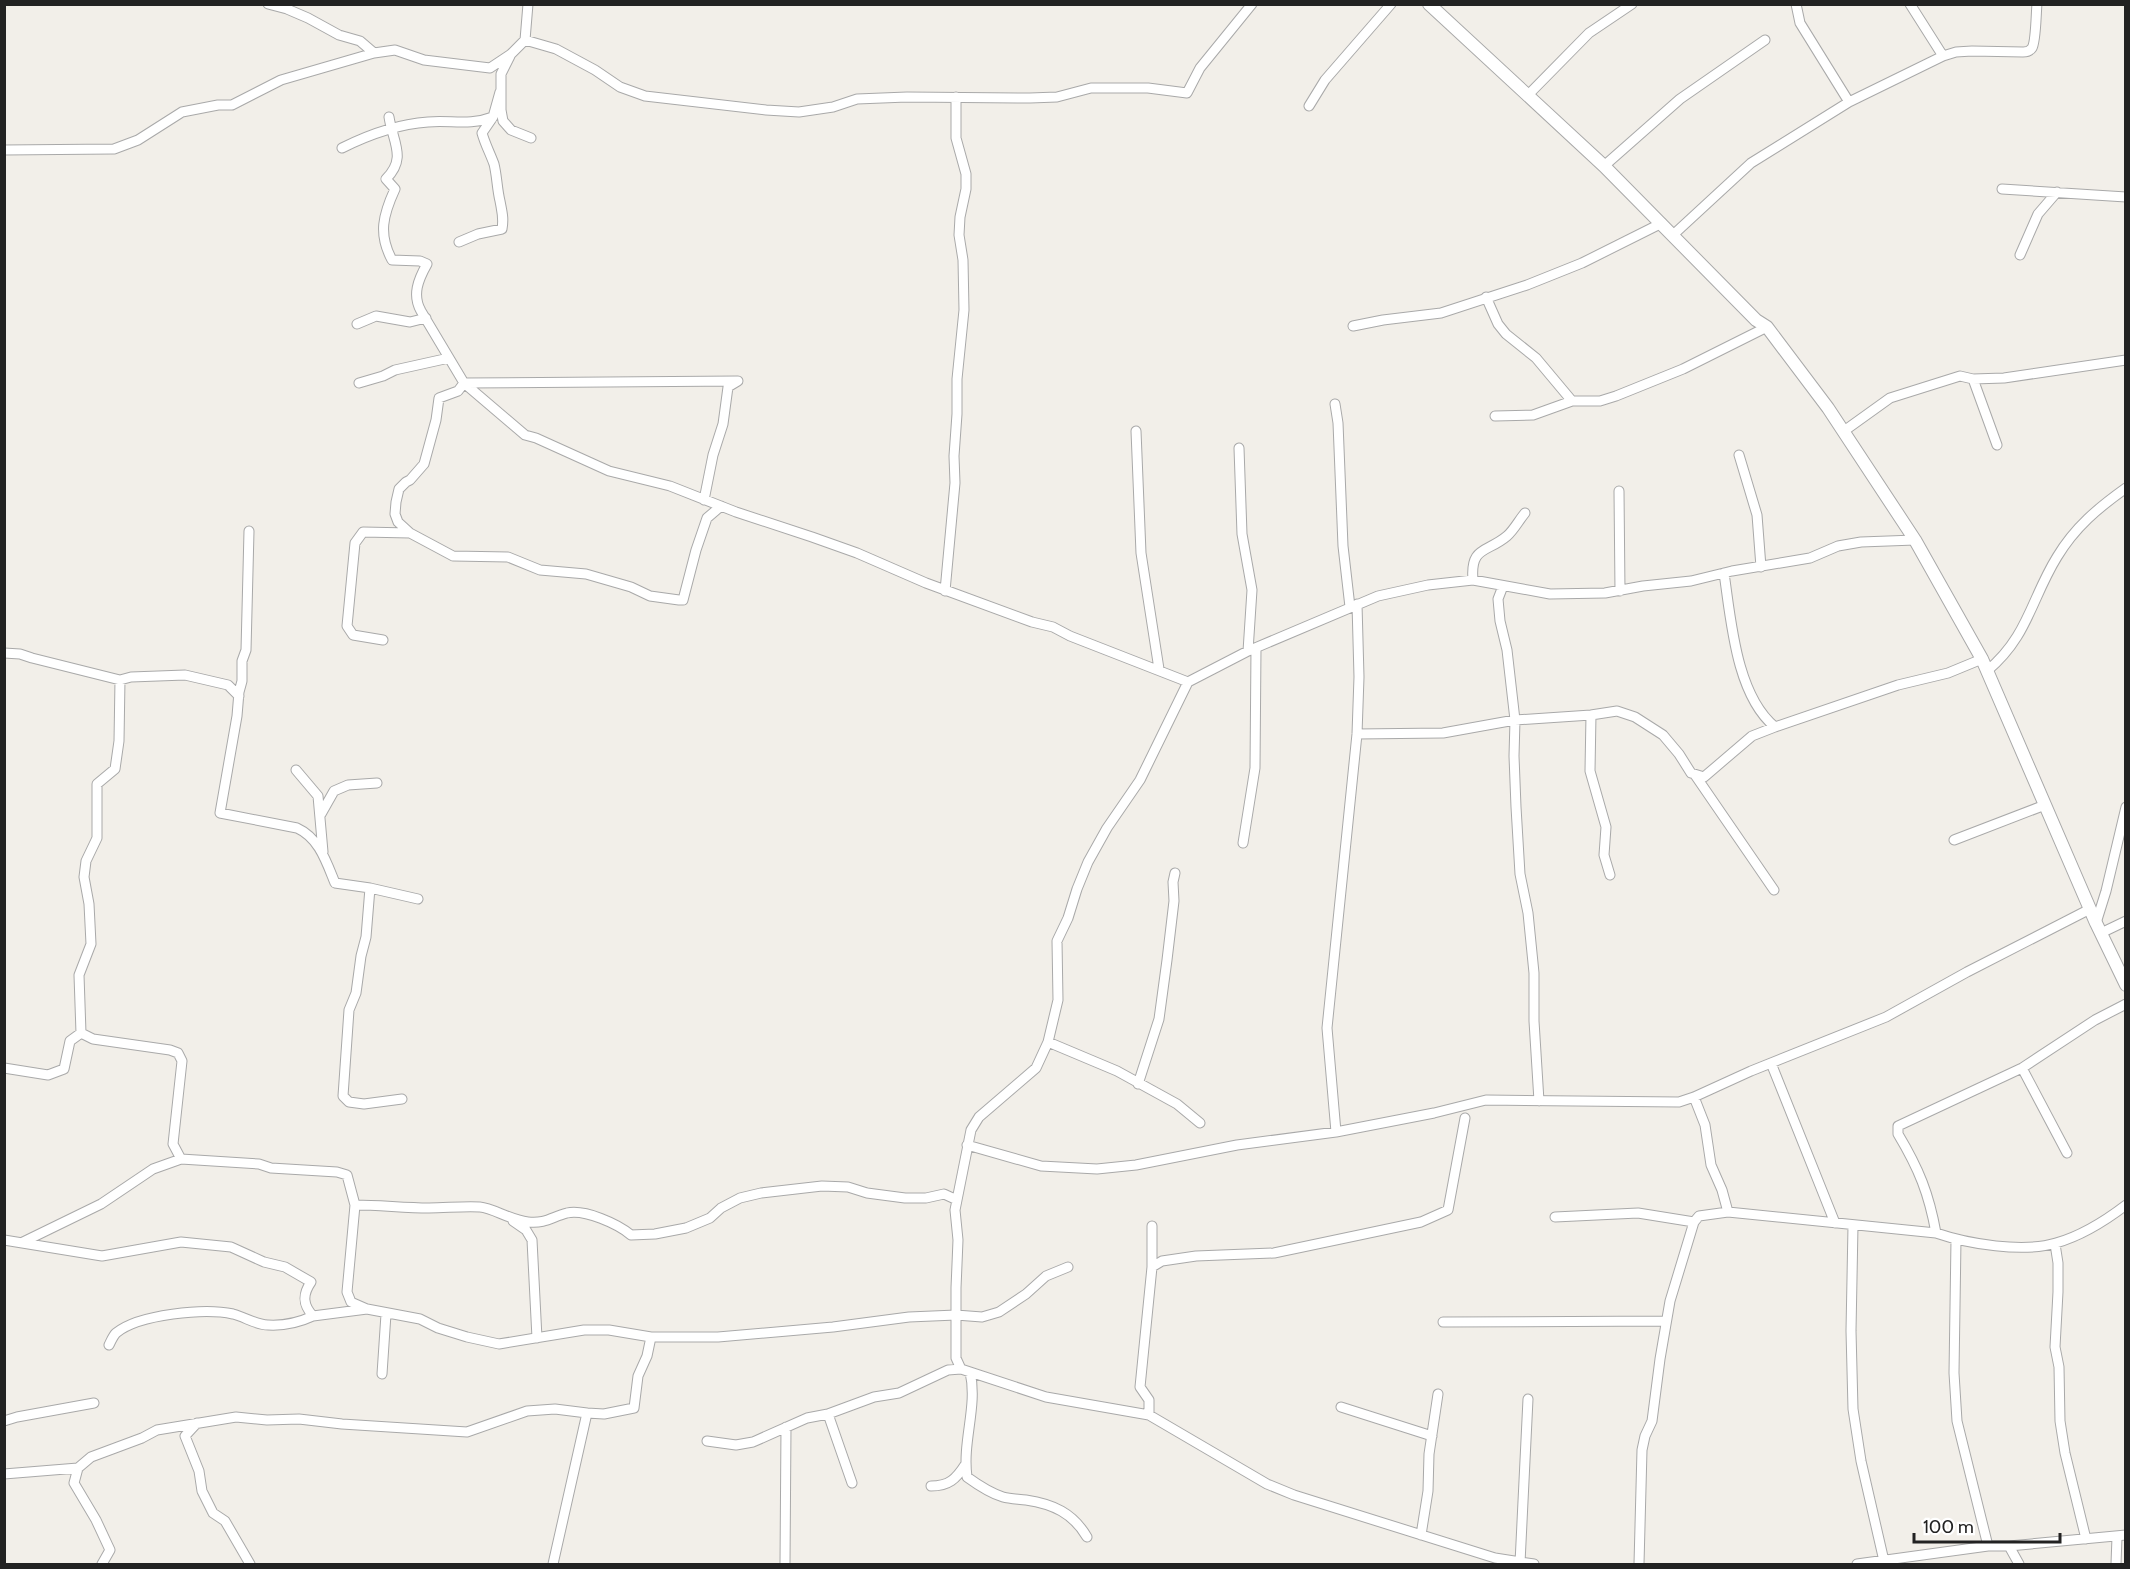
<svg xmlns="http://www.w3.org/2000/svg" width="2130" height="1569" font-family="Cabin,sans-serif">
	<rect width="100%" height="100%" fill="#f2efe9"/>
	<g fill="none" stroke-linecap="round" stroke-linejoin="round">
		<defs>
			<path id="minor" d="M268 4 287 9 308 18 339 35 360 41 374 53
				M1796 4 1800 23 1849 102
				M1910 4 1943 56
				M525 40 528 4
				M510 56 501 74V110L503 121 511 130 531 138
				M1527 96 1589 33 1632 4
				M1309 106 1325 80 1391 4
				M389 117C393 143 407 158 386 179L395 189C383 215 378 234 392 260L420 261 427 264C418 280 412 295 421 311L464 383 525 435 536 438 609 471 670 486 736 512 812 537 857 553 926 583 1032 622 1053 627 1070 636 1188 682 1140 780 1107 828 1088 862 1077 889 1068 918 1057 941 1058 1000 1048 1042 1036 1068 979 1117 971 1130 955 1210 958 1240 956 1288V1358L961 1369
				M342 148C368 135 398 124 428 122 452 120 469 126 493 117L500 92
				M4 150 114 149 138 140 182 112 218 105H232L281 80 374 53 395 50 424 60 490 68 511 54 525 40 556 49 595 70 620 87 645 96 766 110 799 112 833 107 857 99 907 97 1030 98 1057 97 1091 88H1148L1187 93 1200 68 1252 4
				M1604 166 1680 99 1765 40
				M2002 189 2126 197
				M1673 235 1751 163 1849 102 1943 56 1956 52 1972 51 2023 52C2026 52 2030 51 2032 48 2036 42 2036 13 2037 4
				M459 242 478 234 502 229C504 218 502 212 500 201 497 189 497 176 494 164 490 153 485 144 482 133L493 117
				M2020 255 2038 214 2057 192
				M1486 297 1498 324 1506 334 1536 358 1572 401
				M357 324 376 316 410 322 426 318
				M1353 326 1383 320 1441 313 1527 285 1582 263 1662 223
				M1973 379 1997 445
				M359 383 383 376 395 370 449 358
				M1335 404 1338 423 1343 546 1350 607
				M1495 416 1533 415 1572 401H1600L1616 396 1683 369 1767 327
				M1136 431 1141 553 1159 669
				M1844 431 1890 398 1960 376 1973 379 2004 378 2126 360
				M1239 448 1242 534 1252 590 1248 651
				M1739 455 1757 515 1761 567
				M1619 491 1620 591
				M249 531 246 650 242 661V681L239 692 237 716 220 813 297 828C319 838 326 861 335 883L370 888 418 899
				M410 533 398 522 395 514 396 502 399 489 406 482 410 480 424 464 436 420 439 398 458 391 464 383 738 381 728 387 723 424 713 455 704 500
				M1724 573C1731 620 1736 695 1775 727
				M1473 580C1470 546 1487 553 1507 536 1514 530 1519 520 1525 513
				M1503 586 1498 599 1500 621 1507 650 1515 720 1514 756 1516 807 1520 874 1528 913 1534 973V1021L1539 1101
				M945 591 955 483 954 456 957 414V379L964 310 963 260 959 235 960 217 966 189V174L956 138V97
				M383 640 353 635 347 626 355 543 363 532 410 533 453 556 508 557 540 570 586 574 631 587 650 596 679 600H683L696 550 707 518 721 506
				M4 653 20 654 32 658 120 680 131 677 185 675 228 685 239 696
				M1987 671C2028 637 2031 599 2057 557 2075 527 2098 508 2126 488
				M120 680 119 741 115 769 97 784V838L86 861 84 877 89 904 91 944 79 975 81 1033 93 1039 170 1050 178 1053 182 1061 173 1144 181 1159
				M1188 682 1248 651 1378 596 1428 585 1473 580 1550 594 1605 593 1643 586 1691 581 1732 571 1810 558 1838 546 1861 542 1915 540
				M1591 715 1590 771 1606 827 1604 855 1610 875
				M1357 734 1443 733 1515 720 1591 715 1617 711 1635 717 1663 735 1679 754 1691 773 1704 777 1752 736 1775 727 1898 685 1948 673 1982 659
				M296 770 318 796 323 852
				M1695 775 1774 890
				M321 814 334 791 348 785 377 783
				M1954 840 2045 805
				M1243 843 1255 768 1256 648
				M370 888 366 937 361 956 356 993 349 1010 343 1096 349 1102 364 1104 402 1099
				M2096 923 2106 891 2126 807
				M2101 933 2126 921
				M1048 1042 1117 1071 1177 1104 1200 1123
				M1771 1063 1835 1223
				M4 1068 48 1075 64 1069 70 1041 81 1033
				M2022 1068 2067 1153
				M1138 1084 1159 1019 1167 960 1174 901 1173 882 1175 873
				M1694 1097 1705 1125 1711 1165 1722 1190 1728 1212
				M1336 1132 1327 1028 1357 734 1359 677 1357 604
				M967 1145 1041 1166 1097 1169 1136 1165 1237 1145 1336 1132 1434 1113 1486 1100 1679 1102 1694 1097 1751 1071 1886 1017 1967 972 2090 909
				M355 1205C380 1205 404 1208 429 1208 446 1208 463 1206 480 1207 493 1208 510 1220 528 1222 545 1224 552 1217 567 1213 585 1209 618 1224 631 1235L655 1234 686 1228 710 1218 721 1208 740 1198 761 1193 822 1186 848 1187 867 1193 905 1198H926L944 1194 957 1200
				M1555 1217 1638 1213 1694 1222
				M513 1221 526 1230 532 1240 537 1338
				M1853 1226 1851 1331 1853 1409 1861 1461 1884 1561
				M1936 1233C1929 1194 1919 1169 1898 1134V1126L2022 1068 2095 1020 2126 1004
				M4 1240 102 1256 181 1242 231 1247 264 1262 285 1267 311 1282C302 1295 303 1305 313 1316L367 1309 420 1319 438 1328 467 1337 499 1344 584 1330H609L651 1337
				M1956 1240 1954 1373 1957 1421 1988 1546
				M23 1242 101 1204 153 1169 181 1159 259 1164 271 1168 337 1172 347 1175 355 1205 347 1292 351 1302 367 1309
				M2055 1244 2058 1263V1292L2055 1347 2059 1367 2060 1421 2065 1453 2086 1539
				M1152 1267V1226
				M1443 1322 1666 1321
				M109 1345C111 1341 113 1336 116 1333 139 1314 205 1308 233 1314 245 1317 256 1325 268 1325 285 1326 298 1323 313 1316
				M970 1372C978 1406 962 1441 967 1477 978 1485 990 1493 1003 1497 1010 1499 1019 1499 1026 1500 1053 1504 1073 1513 1087 1537
				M382 1374 386 1314
				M1341 1407 1432 1436
				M828 1414 852 1483
				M1149 1415V1400L1140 1387 1152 1267 1162 1261 1196 1256 1274 1253 1421 1222 1448 1210 1465 1118
				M4 1421 17 1417 94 1403
				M197 1423 185 1436 199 1471 202 1491 213 1513 225 1521 250 1564
				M707 1441 736 1445 753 1442 807 1418 828 1414 874 1397 899 1393 948 1370 961 1369 1046 1397 1149 1415 1267 1484 1294 1495 1495 1558 1534 1564
				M78 1468 74 1483 96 1520 110 1550 102 1564
				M4 1474 78 1468 91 1457 142 1438 157 1430 236 1417 267 1420 299 1419 342 1424 467 1432 527 1411 555 1409 587 1413
				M931 1486C949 1486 956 1479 965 1465
				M1421 1535 1428 1491 1429 1454 1438 1394
				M2009 1546 2019 1564
				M1520 1563 1528 1399
				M553 1564 587 1413 604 1414 634 1408 638 1376 647 1356 651 1337H718L833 1327 909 1317 956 1315 982 1317 999 1312 1026 1294 1046 1276 1068 1267
				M785 1564 786 1427
				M1639 1564 1642 1450 1645 1436 1652 1421 1660 1359 1670 1301 1694 1222 1699 1216 1728 1212 1936 1233C1968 1244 2023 1253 2056 1243 2081 1236 2105 1221 2126 1205
				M1857 1564 1988 1546H2009L2126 1535
				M2116 1564 2117 1537"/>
			<path id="tertiary" d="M1429 4 1604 166 1756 320 1767 327 1828 408 1915 540 1982 659 2096 923 2126 985"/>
		</defs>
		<use href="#minor" stroke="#a9a9a9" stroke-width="11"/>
		<use href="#tertiary" stroke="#a9a9a9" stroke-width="14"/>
		<use href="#minor" stroke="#fff" stroke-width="9"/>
		<use href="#tertiary" stroke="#fff" stroke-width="12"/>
	</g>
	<rect width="2130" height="1569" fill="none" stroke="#222222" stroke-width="12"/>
	<path d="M1914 1533v9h146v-9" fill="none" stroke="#222222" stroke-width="3"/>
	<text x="1923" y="1533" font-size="18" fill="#222222" stroke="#ffffff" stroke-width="4.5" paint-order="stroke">100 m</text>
</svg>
